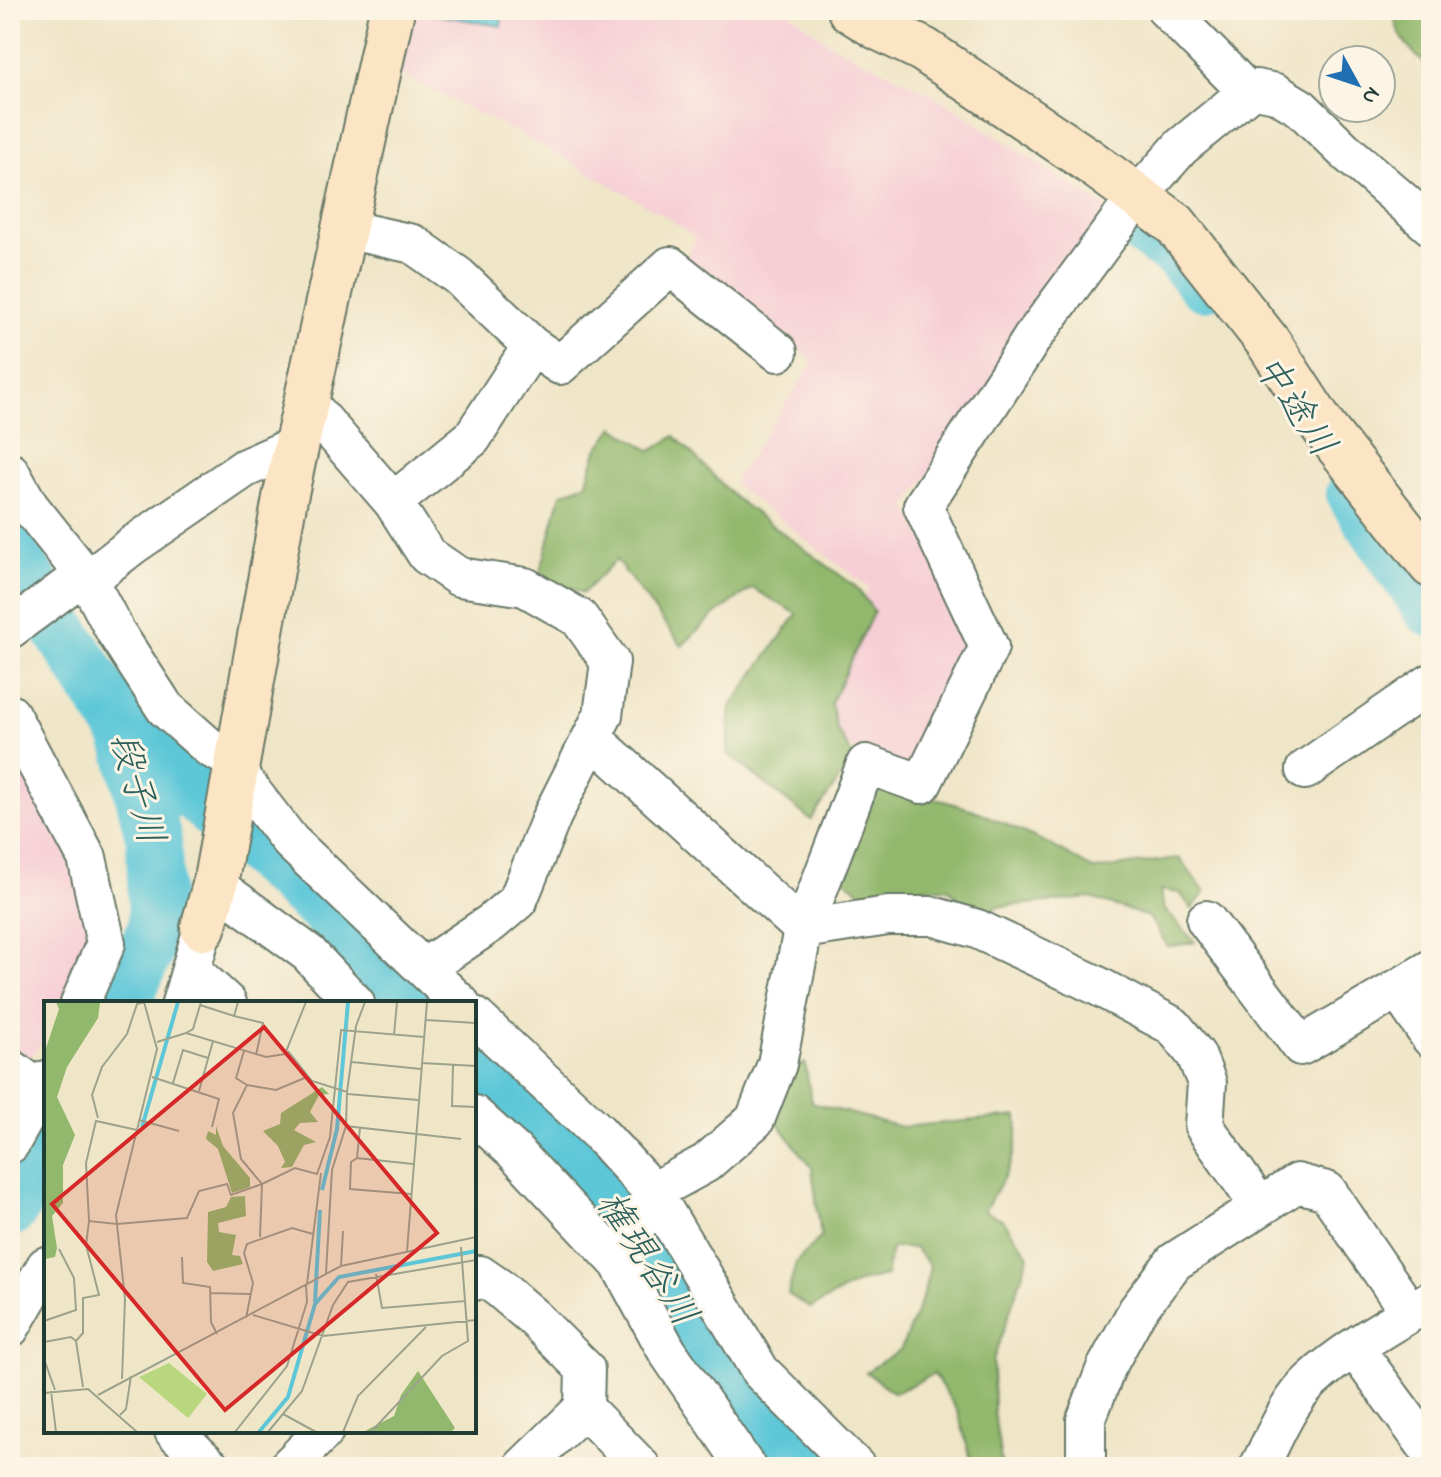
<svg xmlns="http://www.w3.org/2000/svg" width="1441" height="1477" font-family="'Indie Flower','Klee One',sans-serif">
	<rect width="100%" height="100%" fill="#fcf5e5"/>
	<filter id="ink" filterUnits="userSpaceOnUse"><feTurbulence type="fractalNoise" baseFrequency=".0125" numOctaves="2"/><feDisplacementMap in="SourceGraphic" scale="16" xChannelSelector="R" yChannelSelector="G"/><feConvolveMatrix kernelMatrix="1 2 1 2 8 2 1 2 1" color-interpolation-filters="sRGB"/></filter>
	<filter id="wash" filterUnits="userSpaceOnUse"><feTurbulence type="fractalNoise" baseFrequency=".006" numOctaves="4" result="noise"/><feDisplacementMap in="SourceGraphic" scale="32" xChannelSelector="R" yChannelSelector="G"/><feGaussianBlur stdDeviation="1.8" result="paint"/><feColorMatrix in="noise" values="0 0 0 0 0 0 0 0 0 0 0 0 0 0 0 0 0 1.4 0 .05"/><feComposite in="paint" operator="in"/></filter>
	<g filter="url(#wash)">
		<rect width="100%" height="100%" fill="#efe5c7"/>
		<path fill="#f6cfd6" d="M409 10H787L830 44 935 96 1110 210 906 506 981 647 919 777 801 726 869 588 733 483 814 361 685 258 696 238 667 217 537 143 394 71Z
			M10 731 81 866 91 939 66 1003H46V1035L28 1062 10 1050Z"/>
		<path fill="#92b86d" stroke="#587a50" stroke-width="2" d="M1393 10H1431V69C1411 52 1396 37 1393 10Z
			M614 427 651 451 675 436 735 498 856 587 874 611 831 703 837 729 854 758 811 820 727 753 731 706 797 614 752 588 712 617 682 646 616 560 583 593 539 577 561 494 586 484 597 450Z
			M868 778 974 810 1049 844 1094 870 1179 858 1205 892 1192 909 1180 893 1160 890 1164 909 1195 942 1168 947 1149 917 1091 898 995 907 989 919 970 912 949 889 924 887 912 901 867 902 855 887 832 871Z
			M805 1063 812 1103 901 1127 1017 1116C1021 1154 1003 1180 984 1211L1002 1219 1029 1255 993 1361 994 1413 1002 1467H973L958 1412 934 1374 894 1393 866 1372 901 1349 923 1296 930 1266 915 1248H891L886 1276 859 1282 810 1308 788 1294 796 1262 821 1237 812 1168 770 1113 785 1074Z"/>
		<path fill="#5dc7d8" stroke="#3e8286" stroke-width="2" d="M433 10H504L501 26 432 14Z"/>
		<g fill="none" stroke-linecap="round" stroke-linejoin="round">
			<path stroke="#5dc7d8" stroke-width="56" d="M1135 222 1180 254 1204 283
				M1354 494 1431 609
				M10 551 128 735 154 840 156 927 123 1003
				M128 735 331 915 414 1003
				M474 1058 583 1164 676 1313 769 1427 811 1467
				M10 1209 46 1153"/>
		</g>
	</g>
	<g filter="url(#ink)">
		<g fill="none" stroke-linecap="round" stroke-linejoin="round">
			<defs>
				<path id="street" d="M1248 92 1256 89 1276 93 1301 108 1344 150 1431 226
					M345 229 413 244 458 276 532 346 560 365 670 266 778 352
					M307 402 393 502 427 555 459 577 525 587 579 618 610 662 603 715 552 816 518 900 491 923 424 968
					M10 472 29 506 88 580 115 631 165 708 210 748 236 761
					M393 502 472 438 532 346
					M10 629 71 584 88 580 133 545 245 468 297 445
					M10 714 87 858 106 943 80 1003
					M592 738 803 929 777 1064 755 1120 706 1163 653 1192 760 1371 856 1467
					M235 770 290 841 460 1003
					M1305 770 1431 683
					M215 885 308 953 355 1003
					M1206 920 1301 1046 1431 969
					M803 929 866 764 922 784 989 647 923 506 1033 337 1137 197 1181 147 1248 92 1167 10
					M803 929 888 916H932L977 929 1094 984 1173 1026 1196 1055 1207 1083 1204 1126 1260 1207 1174 1262 1137 1311 1106 1368 1086 1420V1467
					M192 971 227 1003
					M1398 990 1431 1038
					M181 1003 203 928
					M474 1016 598 1132 653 1192 619 1263
					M10 1068 41 1091
					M474 1115 514 1151 619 1263 667 1351 746 1467
					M10 1144 46 1080
					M1260 1207 1297 1183 1327 1191 1410 1313
					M474 1281 480 1275 499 1288 534 1318 585 1369 584 1408
					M10 1328 46 1266
					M1355 1349 1431 1452
					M174 1431 211 1467
					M288 1467 324 1431
					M523 1467 584 1408 641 1467
					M1259 1467C1274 1439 1287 1403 1311 1381 1344 1350 1392 1324 1431 1300"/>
				<path id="secondary" d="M850 10 879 28 924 50 1089 161 1175 224 1268 342 1324 428 1431 565
					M203 928 215 885 285 498 392 10"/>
			</defs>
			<use href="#street" stroke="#687867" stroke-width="42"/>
			<use href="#secondary" stroke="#687867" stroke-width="48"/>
			<use href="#street" stroke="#fff" stroke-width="38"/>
			<use href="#secondary" stroke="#fce5c4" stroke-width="44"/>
		</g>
	</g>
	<g text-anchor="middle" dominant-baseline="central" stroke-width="6" stroke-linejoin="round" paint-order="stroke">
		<g font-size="38" font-style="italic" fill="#2e605d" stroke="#fcf5e5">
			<text transform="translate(1293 407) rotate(56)">中途川</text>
			<text transform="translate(135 789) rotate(75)">段子川</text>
			<text transform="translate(645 1260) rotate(57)">権現谷川</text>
		</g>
	</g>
	<g transform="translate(44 1001)">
		<rect width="432" height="432" fill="#efe5c7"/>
		<path d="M125 362 163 393 144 417 95 376Z" fill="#b9d77e"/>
		<path d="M12 1 56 2 54 17 23 66 13 96 31 134 19 164V202L8 215 13 247 11 256 1 258 0 53 15 8ZM278 86 285 93 275 94 266 111 274 121 256 122 250 129 272 141 260 144 248 166 237 167 241 161 234 145 219 130 236 123 237 112ZM172 125 179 145 206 177V186L188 192 174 148 162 138 164 130 172 134ZM201 195 202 215 174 222 175 231 192 234 188 254 196 255 199 263 169 270 163 261 164 211 182 206 187 196ZM374 370 411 427 407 431H319L350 415 357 394Z" fill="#92b86d"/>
		<path fill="none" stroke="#5dc7d8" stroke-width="4" d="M98 126 134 1M278 189 293 128 304 1M271 301 276 209M215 431 244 396 271 303 295 276 432 250"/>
		<path fill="none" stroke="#9ca28c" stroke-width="2" d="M194 1 190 15 219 22 212 54M156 4 190 15M382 19 432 22M142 32 149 28 157 1M350 34 353 1M113 41 142 32 222 56 241 53 262 1M200 50 192 77 203 84M244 50 268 80 303 91 302 125 417 138M308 61 377 68M378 62 432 65M409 64 408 105 432 106M108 76 175 98 168 126M129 82 139 49 164 57M155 90 169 40M303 91 312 25 321 1M304 93 374 99M54 117 48 94 58 66 83 33 93 3 101 1M95 119 135 130M316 127 313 157 369 163M313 157 307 161 306 188 367 193M218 183 197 158 189 112 203 84 232 89 263 76M45 220 42 162 52 120 93 129M216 236 218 183 251 167 273 173 286 136 297 29 380 36M363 250 383 1M138 256 139 282 166 286 167 321 173 333M297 265 299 230M282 272 288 169 302 125M332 273 338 307 422 300M263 283 277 172M167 292 206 293M209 314 279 335 432 319M202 317 209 282 200 252 203 243 248 227 269 233M0 320 32 309 30 277 15 248M32 340 39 332V297L55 294 42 244 45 220 73 223 143 217 155 190 183 183 187 194 218 183M0 341 27 336 32 340 39 386M0 358 11 389M78 378 81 298 72 214 113 48 100 1M7 390 12 431M0 392 44 388 93 431M54 394 297 265 432 236M239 413 272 431M76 414 82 408 87 375M191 431 243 365 263 301 262 284M224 431 258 390 289 304 304 281 432 259M299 431 314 395 382 326M327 431 398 355 424 340 417 246"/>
		<path fill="#d62828" fill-opacity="0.15" stroke="#d62828" stroke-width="4" d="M220 26 393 232 181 409 8 203Z"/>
		<rect width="432" height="432" fill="none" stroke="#1f3d34" stroke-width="4"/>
	</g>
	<rect width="1441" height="1477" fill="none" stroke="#fcf5e5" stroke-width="40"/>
	<g transform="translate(1357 84) rotate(130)"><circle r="38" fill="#fcf5e5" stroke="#a4ab9e" stroke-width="2"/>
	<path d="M0-6L14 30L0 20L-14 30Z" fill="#1f6fb2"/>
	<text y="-12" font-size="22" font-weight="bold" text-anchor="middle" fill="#1f3d34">N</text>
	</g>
</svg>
